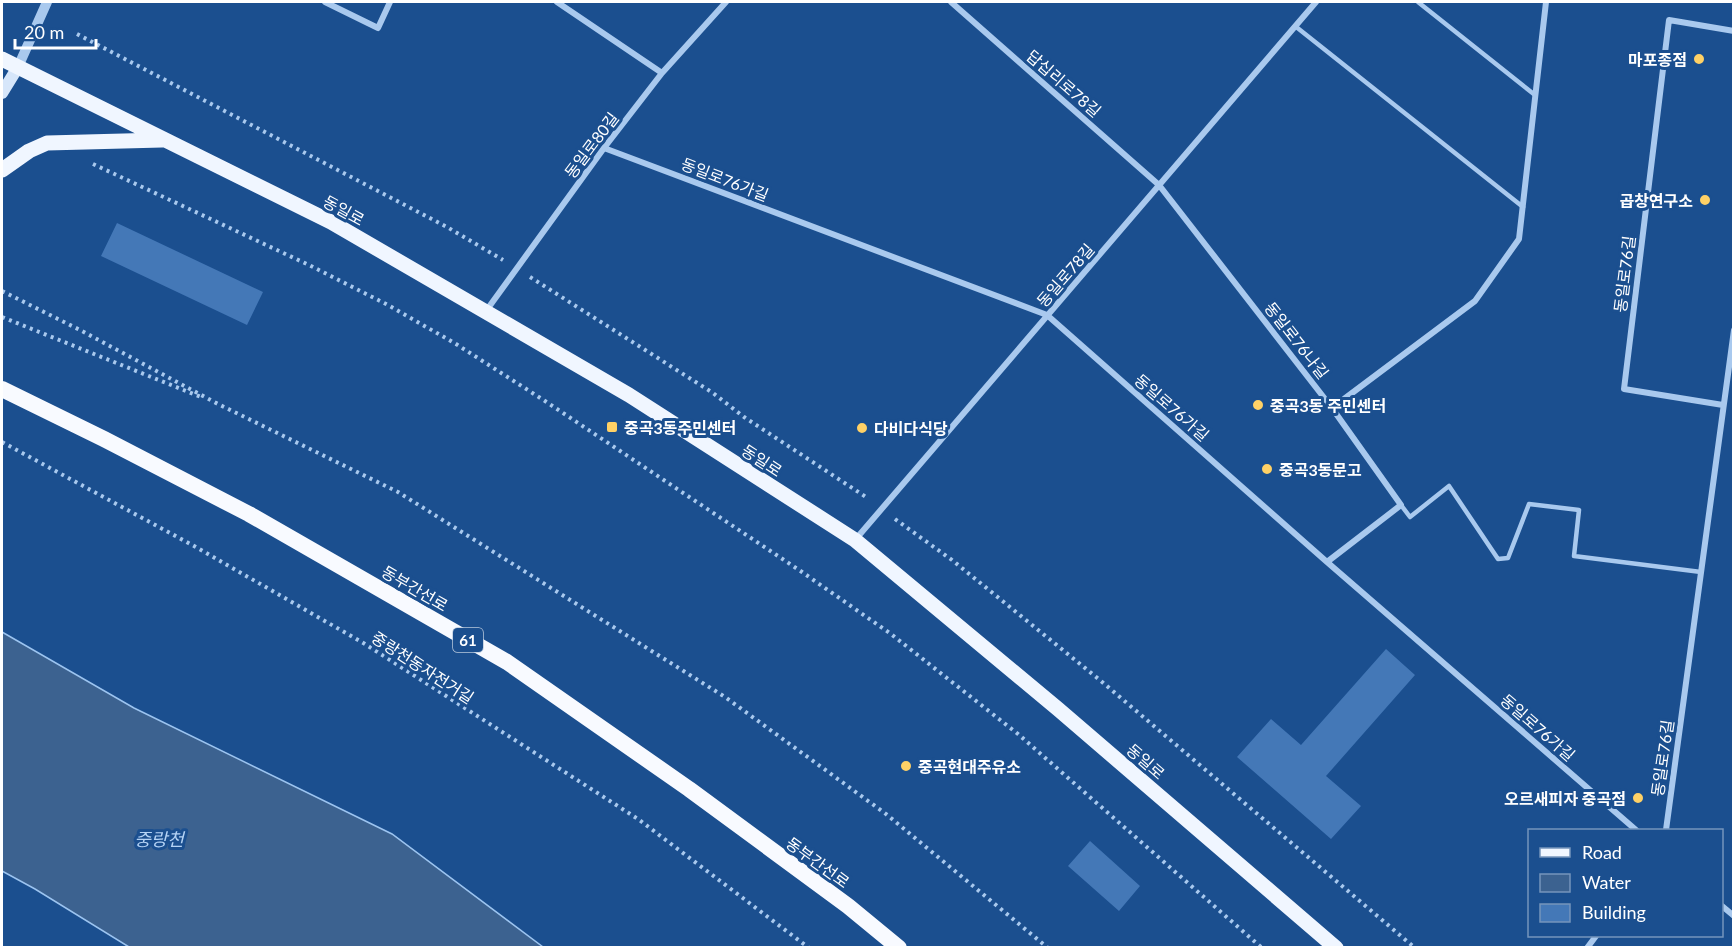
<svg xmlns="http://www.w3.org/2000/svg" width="1735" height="949" font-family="Lato,'Noto Sans KR',sans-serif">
	<rect width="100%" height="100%" fill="#1b4f8f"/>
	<path fill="#3c6290" stroke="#9cc4f0" stroke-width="1.5" d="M2 632 134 708 392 834 543 947H129L35 889 2 871Z"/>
	<path fill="#4478b7" d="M117 223 263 292 247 325 101 256Z
		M1386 649 1415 675 1326 776 1361 806 1331 839 1237 757 1271 719 1301 745Z
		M1090 841 1140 886 1119 911 1068 866Z"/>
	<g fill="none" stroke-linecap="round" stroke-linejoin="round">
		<path stroke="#a9c9ee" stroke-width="4" stroke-dasharray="3 4.5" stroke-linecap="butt" d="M77 34 447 227 503 260
			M93 164 309 265 388 305 456 344 545 401 802 572 891 634 1018 734 1262 948
			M530 277 713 393 744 417 866 497
			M2 291 80 330 218 404 398 492 725 697 886 814 1048 948
			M2 317 201 397
			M2 442 194 546 365 644 638 819 809 948
			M895 519 952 560 1101 681 1415 948"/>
		<path stroke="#a9c9ee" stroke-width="4.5" d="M1418 2 1535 95
			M1295 26 1523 207
			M1401 505 1410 517 1449 486 1498 559 1508 558 1529 504 1579 510 1574 556 1701 572"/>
		<path stroke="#a9c9ee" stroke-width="6" d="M325 2 378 28 390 2
			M557 2 662 73
			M951 2 1159 185 1332 408 1401 505 1327 562
			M604 148 1047 315 1327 562 1636 830
			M486 311 604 148 662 73 726 2
			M1723 405 1624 389 1669 20 1734 31
			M1332 408 1475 301 1519 239 1546 2
			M855 540 1316 2
			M1666 830 1734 330
			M1722 906 1734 916
			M1587 948 1596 936"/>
		<path stroke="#a9c9ee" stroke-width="10" d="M18 67 47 2"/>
		<path stroke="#d6e6fa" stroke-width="12" d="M2 93 18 67"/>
		<path stroke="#f0f6ff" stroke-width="15" d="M2 59 331 222 629 395 855 540 1058 709 1336 948
			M2 170 29 151 47 143 162 140"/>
		<path stroke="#f8faff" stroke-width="16" d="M2 389 104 439 249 514 507 662 689 789 848 906 899 948"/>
	</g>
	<g fill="#ffd166" stroke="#1b4f8f" stroke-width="2">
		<circle cx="1699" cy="59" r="6"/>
		<circle cx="1705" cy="200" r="6"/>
		<circle cx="1258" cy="405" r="6"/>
		<rect x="606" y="421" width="12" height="12" rx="3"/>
		<circle cx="862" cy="428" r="6"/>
		<circle cx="1267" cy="469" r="6"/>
		<circle cx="906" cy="766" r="6"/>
		<circle cx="1638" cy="798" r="6"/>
	</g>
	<g text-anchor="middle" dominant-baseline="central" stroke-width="6" stroke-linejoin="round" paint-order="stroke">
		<rect fill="#1b4f8f" stroke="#bbcadd" stroke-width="1.5" x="453" y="628" width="30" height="24" rx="4.5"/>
		<g font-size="15" font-weight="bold" fill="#fff">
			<text x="468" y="640">61</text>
		</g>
		<g font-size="16" font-weight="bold" fill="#fff" stroke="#1b4f8f" text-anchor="start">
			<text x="1687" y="59" text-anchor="end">마포종점</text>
			<text x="1693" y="200" text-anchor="end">곱창연구소</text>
			<text x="1270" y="405">중곡3동 주민센터</text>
			<text x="624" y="427">중곡3동주민센터</text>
			<text x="874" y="428">다비다식당</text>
			<text x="1279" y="469">중곡3동문고</text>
			<text x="918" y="766">중곡현대주유소</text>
			<text x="1626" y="798" text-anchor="end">오르새피자 중곡점</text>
		</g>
		<g font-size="16" fill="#fff" stroke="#1b4f8f">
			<text transform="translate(1064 83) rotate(41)">답십리로78길</text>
			<text transform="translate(591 145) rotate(-53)">동일로80길</text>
			<text transform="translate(725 179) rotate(21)">동일로76가길</text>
			<text transform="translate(344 210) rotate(29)">동일로</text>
			<text transform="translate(1624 274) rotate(-83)">동일로76길</text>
			<text transform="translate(1065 275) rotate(-49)">동일로78길</text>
			<text transform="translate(1297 340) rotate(52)">동일로76나길</text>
			<text transform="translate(1172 407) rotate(41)">동일로76가길</text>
			<text transform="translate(762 460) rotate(33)">동일로</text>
			<text transform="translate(415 588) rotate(30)">동부간선로</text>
			<text transform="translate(423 667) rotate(33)">중랑천동자전거길</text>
			<text transform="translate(1538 727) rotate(41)">동일로76가길</text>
			<text transform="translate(1662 758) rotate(-82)">동일로76길</text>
			<text transform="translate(1146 761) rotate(41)">동일로</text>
			<text transform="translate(818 862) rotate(36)">동부간선로</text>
		</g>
		<g font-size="18" font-style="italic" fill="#b5d3f5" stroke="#1b4f8f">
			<text x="159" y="839">중랑천</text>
		</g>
	</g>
	<rect width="1735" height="949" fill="none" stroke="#ffffff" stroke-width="6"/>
	<rect x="1528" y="829" width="195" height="108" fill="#1b4f8f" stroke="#7695bc" stroke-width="1.5"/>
	<rect x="1540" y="848" width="30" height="9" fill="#f0f6ff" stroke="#7695bc" stroke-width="1.5"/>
	<text x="1582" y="859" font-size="18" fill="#ffffff">Road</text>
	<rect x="1540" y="874" width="30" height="18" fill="#3c6290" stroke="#7695bc" stroke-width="1.5"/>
	<text x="1582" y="889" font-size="18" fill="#ffffff">Water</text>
	<rect x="1540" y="904" width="30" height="18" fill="#4478b7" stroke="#7695bc" stroke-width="1.5"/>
	<text x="1582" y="919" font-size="18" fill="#ffffff">Building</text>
	<path d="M15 39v9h81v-9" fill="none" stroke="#ffffff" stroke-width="3"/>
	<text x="24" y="39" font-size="18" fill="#ffffff" stroke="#1b4f8f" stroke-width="4.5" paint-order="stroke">20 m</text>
</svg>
